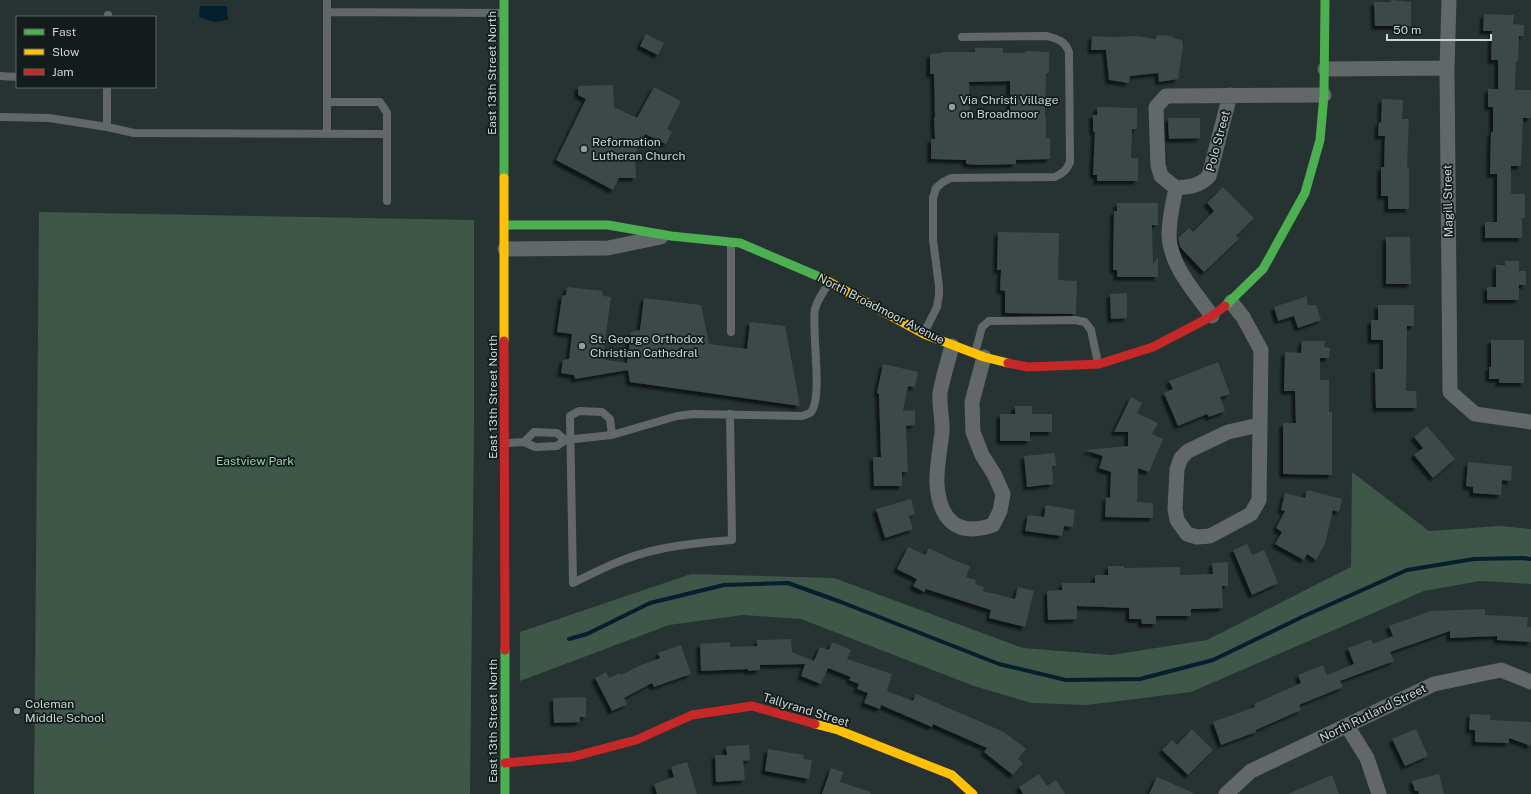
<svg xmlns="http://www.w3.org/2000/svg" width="1531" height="794" font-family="'Public Sans',sans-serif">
	<defs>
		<filter id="shadow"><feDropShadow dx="-3.5" dy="3.5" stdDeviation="1" flood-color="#0009"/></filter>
	</defs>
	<rect width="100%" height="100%" fill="#273232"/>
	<path fill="#3e5748" d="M39 212 474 220V429L470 794H34Z
		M1352 472 1429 531 1500 526 1531 529V584L1480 581 1424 591 1191 692 1087 705 1031 703 974 686 801 619 743 615 669 625 520 681V632L691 574 834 578 1023 648 1111 655 1207 640 1351 567Z"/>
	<path fill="#041f2d" d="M200 6H227L228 20 214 22 199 17Z"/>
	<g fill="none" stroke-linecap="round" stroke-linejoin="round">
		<path stroke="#041f2d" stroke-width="4" d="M569 639 587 634 650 603 724 585 788 583 841 602 999 664 1066 680 1140 679 1213 660 1302 617 1407 570 1474 559 1523 558 1531 559"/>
	</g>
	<path fill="#3c4947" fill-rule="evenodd" filter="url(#shadow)" d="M1391 0 1411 2V26H1375L1374 2H1391Z
		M1484 14 1514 15 1513 24 1524 25V36H1519L1518 61H1516L1515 90H1531V118H1523L1521 166H1511V194H1525V218H1522V238H1485V222H1497V174H1490L1491 132H1493V107H1488V89H1498V60H1491L1492 31H1483Z
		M646 34 664 43 658 55 640 46Z
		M1157 35 1172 36 1173 38 1182 40 1183 46 1178 79 1159 82 1158 73 1130 76 1129 83 1109 80 1106 50H1091L1092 36 1114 37 1137 36 1156 39Z
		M975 48H1003V53H1025V51L1049 52V73H1046L1045 116H1046V138H1050V159L1016 160V164L980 165 966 164V160L931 159V139H935L934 117H935L934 74H930V54L942 53V52H975ZM1010 81V119H970L969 82Z
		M613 85 614 107 637 118 654 87 681 101 667 129 672 132 666 144 645 134 635 155 636 178H619L613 190 556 160 586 99 578 95V86Z
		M1382 99 1403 100 1402 119H1409L1407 167H1409V209H1388V196H1381V167H1384L1385 136H1378L1379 122 1381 123Z
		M1097 107 1137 108V129H1132L1131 158H1138V181H1097V175H1093L1095 132H1093V115H1097Z
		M1168 118H1200V138L1169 139Z
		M1223 187 1254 218 1236 236 1239 239 1204 272 1180 247 1178 238 1189 228 1193 232 1214 211 1207 203Z
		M1117 203H1158V225H1152L1153 264 1158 258V277H1117V270H1113L1114 211H1117Z
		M998 232 1059 233 1058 280 1077 281 1076 314 1005 313V291L1000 290 1001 270H997Z
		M1386 237H1410L1411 284H1386Z
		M1505 261H1519V271H1526V285H1519V300H1487V287H1496V265H1505Z
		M567 287 602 291 603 296 611 297 604 349 606 360 627 363 631 332 640 330 644 298 701 305 709 344 747 349 750 322 785 326 800 406 630 382 628 370 575 379 574 375 561 373 563 360 569 359 572 334 557 332 562 296 566 295Z
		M1127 293V318L1111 319 1110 294Z
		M1307 296V305H1316L1321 320 1298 328 1294 316 1278 321 1274 307Z
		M1378 305H1414V326H1407L1406 391H1416L1417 408H1376L1375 369H1383V340H1371V320H1378Z
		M1491 340H1524V383H1499V379H1489V367H1491Z
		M1302 341H1325L1324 347 1330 348 1329 358H1320V380H1329V412H1332V475L1283 474V423H1296L1295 391H1284L1285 352 1301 353Z
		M1218 362 1230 394 1220 397 1225 411 1209 417 1207 414 1178 426 1164 393 1173 389 1169 381Z
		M883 364 918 372 915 387 908 386 903 411 915 410V425L906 426 908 472H902V486H874L873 457H881L879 394 877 393Z
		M1131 397 1142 403 1137 413 1158 423 1152 434 1163 439 1149 472 1138 468 1137 502 1153 503V518L1105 517 1106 497 1110 498 1111 472 1099 468 1103 456 1085 450 1128 446V432H1114Z
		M1015 406H1032V414H1052V432H1030V441H1000V414H1015Z
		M1427 426 1455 459 1433 478 1414 455 1423 448 1414 437Z
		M1055 453 1056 466H1052L1053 484 1027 487 1024 456Z
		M1468 462 1512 466 1511 481 1502 480 1501 495 1473 493V487L1466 486Z
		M1307 490 1342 499 1339 512 1333 510 1325 544 1316 560 1307 554 1304 560 1275 544 1282 532 1276 528 1285 511 1281 510 1285 493 1305 498Z
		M911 499 915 514 909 516 913 529 885 538 876 509Z
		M1046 505 1075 510 1073 527 1064 526 1062 536 1025 531 1028 515 1044 517Z
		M1247 544 1252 555 1264 550 1278 583 1252 595 1233 550Z
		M908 547 925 555 929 548 951 559 970 566 966 577 976 580 975 584 984 587 983 591 1015 599 1018 587 1034 591 1025 627 989 618 991 610 926 589 924 592 913 586 917 579 897 569Z
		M1228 562V586H1222L1223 608 1191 609V616H1156V624H1142L1141 619H1129V608L1077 606V619L1048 620 1047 591 1062 590V583H1095V575H1108V566H1124V568L1180 567V575L1213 574 1212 563Z
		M1485 609V615L1528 617 1527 627H1531V642L1497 640V636L1450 638V631L1390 652 1394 661 1340 681 1343 687 1299 705 1301 710 1256 730V732L1221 745 1213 722 1255 707 1254 704 1301 683 1298 675 1323 665 1327 675 1354 664 1348 648 1371 639 1373 644 1393 636 1389 626 1431 611Z
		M791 639 792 652 814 661 820 647 829 650 832 642 851 650 847 659 892 674 887 691 913 701 916 694 1004 732 1026 749 1018 759 1023 763 1013 775 984 752 987 748 933 724 932 727 881 705 880 709 864 703 868 693 857 689 859 684 849 680 851 677 828 668 821 684 801 676 805 664 760 665V670L748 671V669L701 671 700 644 730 642V647L757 646V640Z
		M681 645 691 674 654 687 652 683 624 698 627 704 612 711 595 678 606 672 609 678 620 673 621 675 639 666 660 658 658 653Z
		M586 697V717H580V722L554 723 553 698Z
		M1470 714 1490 715V720L1531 722V746L1509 738V743L1475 742V730H1469Z
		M1192 729 1213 750 1188 775 1162 750 1172 740 1177 745Z
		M1416 729 1428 756 1405 766 1392 739Z
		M749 745 750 760 743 761 745 780 716 782 715 755H727L726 746Z
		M768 749 804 755 803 759 812 760 809 779 765 771Z
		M687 762 697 794H657L654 784 674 777 671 767Z
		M831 768 843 772 840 782 871 792 870 794H822Z
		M1039 774 1047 786 1056 780 1065 794H1023L1019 787Z
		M1439 774 1444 794H1419L1418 791H1415L1412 781Z
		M1332 775 1339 794H1287Z
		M1157 777 1196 794H1149Z"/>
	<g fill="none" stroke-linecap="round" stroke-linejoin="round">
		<path stroke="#626868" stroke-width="8" d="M327 12 504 13
			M108 17V15
			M0 76 17 77
			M107 87V127
			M327 102H380L387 113V201
			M0 117 49 118 107 127 134 133 387 134
			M327 134V0
			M731 332V243
			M924 333 937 307 939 295V286L933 240V198L936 188 943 182 951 178 1055 177C1063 173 1067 170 1070 162L1069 52C1065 41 1058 39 1047 36L962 37
			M975 353 982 327 989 321 1075 320 1085 322 1091 330 1098 363
			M612 435 610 419 602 412 579 411 570 416 573 583C599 570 627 556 656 550 681 544 706 542 732 540L730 414
			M524 442 534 432 557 433 565 440
			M506 443 524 442 535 447 557 446 565 440 612 435 677 416 693 414 802 416C804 415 809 414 810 413 824 401 811 329 815 309 818 299 824 290 830 282"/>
		<path stroke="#626868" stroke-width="15" d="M1449 0 1447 68 1450 392 1475 414 1531 422
			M1325 69 1447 68
			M1230 95 1209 176C1200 186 1189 187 1176 188L1161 176 1158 165 1156 107 1166 96 1324 95
			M1176 188C1173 203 1169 219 1169 235 1170 266 1195 292 1212 316
			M505 249 608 248 661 237
			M1231 302 1243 317 1261 350 1259 500 1251 514 1210 536 1197 537 1187 534 1177 520 1175 509 1177 469 1181 458 1188 451 1228 432 1259 425
			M952 346C948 361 943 377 940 393 939 406 943 420 942 433 940 449 936 469 937 485 940 521 958 537 993 525L1000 511 1003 494 994 474 982 455 973 432 972 402 984 357
			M1347 726 1367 758 1379 794
			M1226 794 1251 771 1434 684 1501 670 1531 682"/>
		<path stroke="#4caf50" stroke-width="9" d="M504 0V178
			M505 225H608L671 236 740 243 822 278
			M1225 306 1263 269 1305 193 1320 140 1324 95 1325 0
			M505 650V794"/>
		<path stroke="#ffc107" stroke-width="9" d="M504 178V341
			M822 278 924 334 984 357 1008 363
			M815 724 838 730 952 775 973 794"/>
		<path stroke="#c62828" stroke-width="9" d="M504 341 505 650
			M1008 363 1028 367 1099 364 1153 347 1212 316 1225 306
			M505 763 572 757 636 740 692 715 752 706 815 724"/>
	</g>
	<g fill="#929d9d" stroke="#131c1b" stroke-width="1.5">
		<circle cx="952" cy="107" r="4"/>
		<circle cx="584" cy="149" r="4"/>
		<circle cx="582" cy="346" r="4"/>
		<circle cx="17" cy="711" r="4"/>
	</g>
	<g text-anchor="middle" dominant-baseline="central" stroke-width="3.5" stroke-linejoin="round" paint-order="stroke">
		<g font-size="12" fill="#cbd6d6" stroke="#131c1b">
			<text transform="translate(492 73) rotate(-90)">East 13th Street North</text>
			<text transform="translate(1218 141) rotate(-75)">Polo Street</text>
			<text transform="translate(1448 201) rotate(-91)">Magill Street</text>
			<text transform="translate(881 309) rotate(27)">North Broadmoor Avenue</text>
			<text transform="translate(493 397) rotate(-90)">East 13th Street North</text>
			<text transform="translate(806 710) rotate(17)">Tallyrand Street</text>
			<text transform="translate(1373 713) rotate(-26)">North Rutland Street</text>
			<text transform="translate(493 721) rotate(-90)">East 13th Street North</text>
		</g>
		<g font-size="12" fill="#cbd6d6" stroke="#131c1b" text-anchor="start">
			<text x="960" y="100">Via Christi Village<tspan x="960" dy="14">on Broadmoor</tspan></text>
			<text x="592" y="142">Reformation<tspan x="592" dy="14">Lutheran Church</tspan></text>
			<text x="590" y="339">St. George Orthodox<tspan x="590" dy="14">Christian Cathedral</tspan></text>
			<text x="25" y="704">Coleman<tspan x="25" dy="14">Middle School</tspan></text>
		</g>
		<g font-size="12" fill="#99d3ad" stroke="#131c1b">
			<text x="255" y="461">Eastview Park</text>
		</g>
	</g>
	<rect x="16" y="16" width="140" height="72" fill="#131c1b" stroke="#5d6666"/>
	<rect x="24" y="29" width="20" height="6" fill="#4caf50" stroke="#5d6666"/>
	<text x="52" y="36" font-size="12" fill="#cbd6d6">Fast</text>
	<rect x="24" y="49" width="20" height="6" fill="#ffc107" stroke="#5d6666"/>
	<text x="52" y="56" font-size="12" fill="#cbd6d6">Slow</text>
	<rect x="24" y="69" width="20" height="6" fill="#c62828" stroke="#5d6666"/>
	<text x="52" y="76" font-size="12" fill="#cbd6d6">Jam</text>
	<path d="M1387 34v6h104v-6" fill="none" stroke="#cbd6d6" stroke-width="2"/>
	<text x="1393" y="34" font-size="12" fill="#cbd6d6" stroke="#131c1b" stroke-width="3" paint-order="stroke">50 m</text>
</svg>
